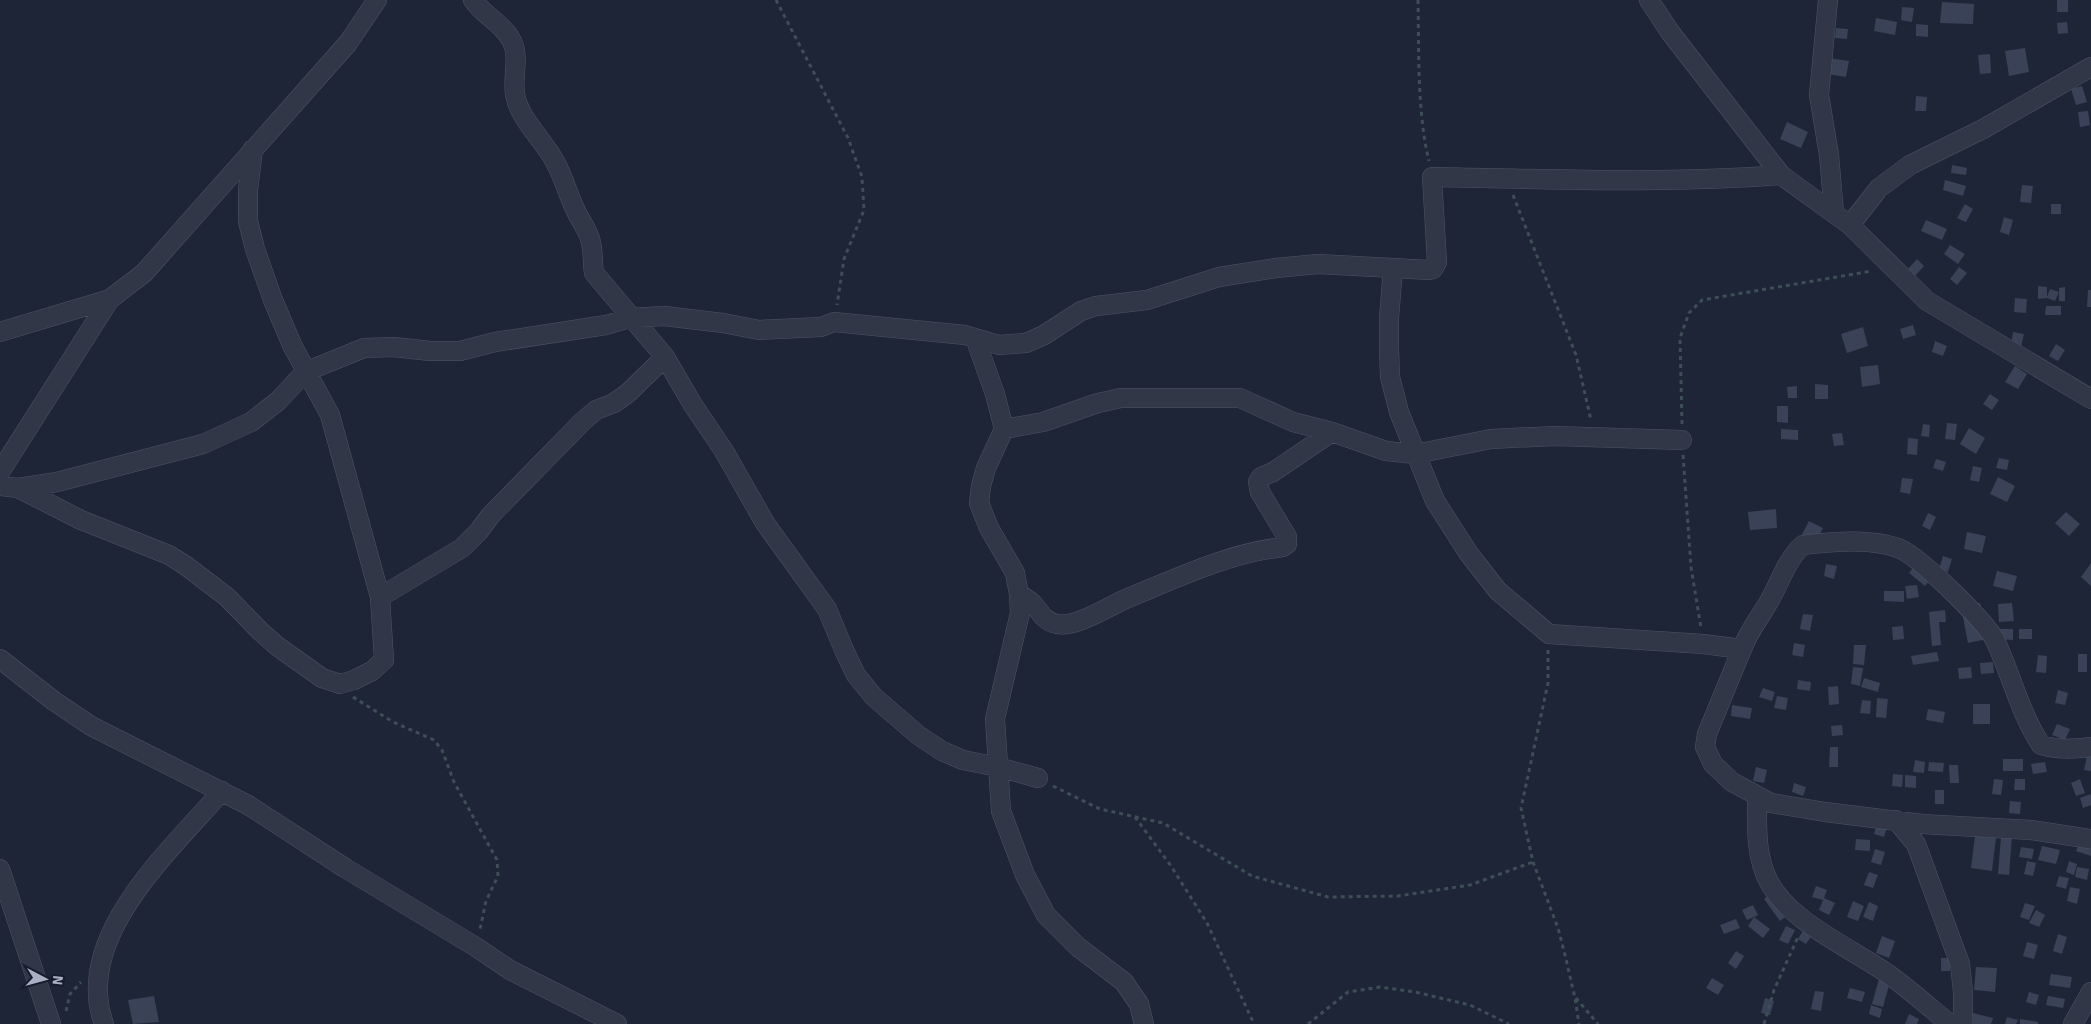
<svg xmlns="http://www.w3.org/2000/svg" width="2091" height="1024" font-family="Signika,sans-serif">
	<rect width="100%" height="100%" fill="#1e2536"/>
	<path fill="#3a4257" d="M2057 0H2068V12H2057Z
		M1942 2 1974 4 1973 24 1940 23Z
		M1902 7 1914 8 1912 22 1901 20Z
		M1876 18 1897 22 1895 35 1874 31Z
		M2067 22 2068 33 2058 34 2057 23Z
		M1916 24 1928 25V37L1916 36Z
		M1836 28 1848 29 1847 39 1835 38Z
		M2025 48 2029 72 2009 76 2005 51Z
		M1990 54 1991 73 1980 74 1978 55Z
		M1829 58 1849 61 1846 77 1827 74Z
		M2082 86 2087 102 2076 105 2071 89Z
		M1916 96 1927 97 1926 111H1915Z
		M2088 111 2090 125 2080 127 2078 112Z
		M1787 122 1808 132 1801 148 1780 139Z
		M1952 165 1967 168 1966 175 1951 173Z
		M1945 180 1966 186 1963 196 1943 190Z
		M2022 185 2033 186 2031 203 2020 202Z
		M1965 204 1973 209 1966 222 1957 218Z
		M2051 204H2061V214H2051Z
		M2004 217 2013 220 2009 235 2000 232Z
		M1926 220 1947 229 1942 240 1921 231Z
		M1950 245 1965 254 1958 264 1944 254Z
		M1917 259 1924 266 1914 277 1907 270Z
		M1959 267 1967 273 1957 285 1950 279Z
		M2038 286 2047 287V297L2050 289 2059 292 2055 301 2047 298 2038 299Z
		M2065 287V301H2059V288Z
		M2088 290H2091V307H2087Z
		M2015 298 2027 299 2026 313 2014 312Z
		M2046 306H2061V315H2045Z
		M1913 325 1916 335 1903 339 1900 329Z
		M1863 327 1868 346 1847 353 1841 334Z
		M2013 332 2024 334 2021 347 2011 345Z
		M1935 341 1947 346 1943 356 1932 352Z
		M2056 344 2065 350 2058 361 2049 356Z
		M1878 365 1880 384 1862 387 1860 367Z
		M2015 366 2027 374 2018 389 2005 382Z
		M1815 384 1828 385V399H1815Z
		M1797 386V398H1788L1787 387Z
		M1990 394 1999 400 1992 410 1983 404Z
		M1777 406H1788V423L1777 422Z
		M1947 423 1957 424 1955 440 1945 439Z
		M1923 424 1930 425 1929 437 1921 436Z
		M1969 428 1985 438 1976 454 1960 444Z
		M1781 429 1798 430V440L1781 439Z
		M1842 433 1844 445 1834 446 1832 434Z
		M1908 438 1918 439 1917 455 1907 454Z
		M1999 458 2009 460 2007 470 1996 468Z
		M1936 459 1946 462 1943 471 1933 468Z
		M1973 466 1982 468 1979 482 1970 480Z
		M1998 477 2015 486 2007 502 1990 494Z
		M1902 478 1913 479 1910 494 1900 492Z
		M1776 509 1777 528 1750 530 1748 512Z
		M2066 512 2080 524 2069 536 2055 523Z
		M1928 513 1936 517 1930 530 1922 526Z
		M1809 521 1823 528 1813 547 1799 540Z
		M1967 532 1986 536 1982 553 1964 549Z
		M1943 556 1952 559 1948 572 1939 569Z
		M1918 561 1934 575 1925 586 1909 573Z
		M2091 563V586L2081 577Z
		M1826 564 1837 566 1834 579 1824 576Z
		M1997 571 2017 576 2013 591 1993 586Z
		M1917 585 1919 597 1907 599 1905 586Z
		M1884 591H1904V602L1884 601Z
		M1980 603 1987 639 1968 643 1961 607Z
		M2012 603 2014 621 1999 622 1998 604Z
		M1945 610 1946 622H1939L1941 645 1932 646 1929 612Z
		M1803 614 1813 615 1810 631 1800 629Z
		M1903 626 1904 639 1893 640 1892 627Z
		M1996 629H2013V640L1996 639Z
		M2019 629H2032V639H2019Z
		M1794 643 1805 645 1803 657 1792 655Z
		M1854 645H1866L1864 665 1853 664Z
		M1937 652 1939 661 1913 665 1911 656Z
		M2078 654H2087V672H2078Z
		M2038 655 2047 656 2046 673 2036 672Z
		M1993 662 1994 673 1981 674 1980 663Z
		M1853 667 1863 668 1860 686 1851 684Z
		M1971 667 1972 678 1959 679 1958 668Z
		M1864 678 1880 683 1878 692 1861 687Z
		M1798 680 1811 682 1810 691 1797 689Z
		M1838 686 1839 704 1829 705 1828 687Z
		M1763 688 1775 692 1772 701 1759 697Z
		M2058 690 2068 693 2065 705 2055 703Z
		M1777 696 1788 698 1786 710 1774 708Z
		M1877 698 1888 699 1886 718 1876 717Z
		M1862 700 1871 701 1870 714 1860 713Z
		M1973 704H1990V724H1973Z
		M1732 705 1752 708 1750 719 1731 716Z
		M1928 709 1945 712 1943 723 1926 720Z
		M2057 724 2070 729 2065 740 2052 735Z
		M1842 725 1843 735 1832 736 1831 726Z
		M1830 747H1838V767H1829Z
		M2087 756 2091 757V771L2084 770Z
		M2003 759H2023V771H2003Z
		M1915 760 1925 762 1924 773 1913 772Z
		M1929 762 1944 763 1943 772 1928 771Z
		M2045 762 2047 772 2033 774 2031 764Z
		M1949 765H1958L1959 783H1950Z
		M1756 767 1767 770 1764 783 1753 781Z
		M1893 774 1903 775 1902 787 1892 786Z
		M1905 775 1916 776V788L1905 787Z
		M1994 779 2003 780 2001 795 1992 794Z
		M2015 779H2025V790H2014Z
		M2080 779 2085 793 2076 796 2071 783Z
		M1794 783 1806 787 1803 796 1792 792Z
		M1935 790H1944V804H1935Z
		M2091 794V805L2083 808 2080 798Z
		M2010 801 2021 802 2020 814 2009 813Z
		M1878 821 1888 823 1884 837 1874 834Z
		M1975 836 1996 838 1992 871 1971 868Z
		M2082 836 2091 839V856L2076 851Z
		M2001 837H2012L2009 875 1998 874Z
		M1856 839 1870 840V851L1855 850Z
		M2042 846 2060 850 2056 864 2038 860Z
		M2021 847 2034 849 2032 859 2019 857Z
		M1875 849 1885 852 1881 865 1871 862Z
		M2027 861 2036 863 2033 876 2024 874Z
		M2069 861 2077 864 2074 875 2066 872Z
		M2077 867 2089 869 2087 880 2075 877Z
		M1869 872 1878 875 1873 888 1864 885Z
		M2059 876 2069 878 2066 889 2056 886Z
		M1816 886 1827 890 1824 898 1835 903 1829 915 1819 910 1823 900 1812 897Z
		M2070 887 2080 889 2077 904 2067 901Z
		M1772 893 1788 915 1780 921 1764 899Z
		M1853 901 1864 906 1858 921 1847 917Z
		M1869 902 1878 906 1873 921 1863 917Z
		M2025 903 2035 906 2029 920 2020 917Z
		M1753 905 1758 915 1754 917 1770 929 1763 938 1748 926 1754 917 1747 920 1742 910Z
		M2036 910 2045 915 2039 927 2029 923Z
		M1736 919 1740 928 1724 934 1720 925Z
		M1786 926 1795 930 1788 944 1779 940Z
		M1806 926 1814 932 1806 944 1798 939Z
		M2058 934 2067 937 2062 954 2053 951Z
		M1882 936 1895 941 1889 958 1876 953Z
		M2027 942 2038 945 2034 959 2023 956Z
		M1736 951 1744 956 1736 969 1728 963Z
		M1941 958H1950V971H1941Z
		M1976 967 1997 968 1995 992 1974 990Z
		M2051 974 2072 977 2070 988 2049 985Z
		M1880 975 1891 978 1883 1007 1872 1004Z
		M1712 978 1724 985 1718 995 1706 988Z
		M1850 988 1865 992 1862 1002 1847 998Z
		M1815 991 1824 992 1821 1011 1811 1009Z
		M2029 992 2039 995 2036 1005 2026 1002Z
		M154 996 159 1022 133 1024 128 1000Z
		M2048 996 2065 999 2063 1008 2046 1005Z
		M1765 998 1774 1001 1770 1015 1761 1013Z
		M1871 1005 1882 1009 1880 1018 1869 1014Z
		M1969 1012 1993 1018 1991 1024H1970Z
		M1909 1014 1919 1019 1917 1024H1905Z
		M2007 1017 2018 1020 2016 1024H2005Z
		M2020 1019 2038 1022V1024H2020Z"/>
	<g fill="none" stroke-linecap="round" stroke-linejoin="round">
		<defs>
			<path id="minor" d="M473 0C483 15 501 22 510 38 521 54 512 76 515 94 519 119 542 138 554 160 563 175 567 192 575 209 579 219 587 228 590 239 594 250 592 262 594 273L665 357 693 405 724 451 765 523 827 609 844 650 856 675 874 697 918 735 942 751 963 760 998 767 1038 778
				M1649 0 1670 32 1781 175 1850 225 1927 301 2091 399
				M1828 0 1819 95 1829 155 1834 213
				M1781 175C1665 184 1548 179 1432 177L1437 262 1433 269 1429 270 1393 268 1389 318V348L1390 377 1399 412 1435 501 1469 554 1498 591 1549 634 1703 644 1742 649C1749 630 1761 616 1771 598 1781 580 1787 559 1803 545 1833 542 1869 538 1898 548 1918 555 1985 621 1995 640 2011 674 2020 713 2041 745 2058 750 2073 749 2091 747
				M1850 225 1879 188 1910 165 1983 129 2091 67
				M0 332 110 299
				M975 338 999 345 1026 343 1044 335 1081 311 1096 306 1147 300 1219 277 1276 268 1318 264 1393 268
				M1004 429 986 468 981 486 979 503 989 528 1015 573 1019 594 1020 613 995 719 1001 811 1025 875 1046 915 1078 947 1124 982 1139 1004 1144 1024
				M0 472 110 299 144 273 348 43 377 0
				M0 486 18 488 57 482 203 444 251 422 278 401 305 372 364 348 394 347 430 351H460L495 342 606 325 630 318 664 316 723 323 759 330 821 327 834 322 965 335 975 338 995 394 1004 429 1043 422 1098 403 1121 398H1240L1293 422 1332 432 1386 451 1415 454 1491 439 1555 436 1682 440
				M18 488 81 520 169 555 185 565 227 597 260 631 277 646 322 678 340 684 354 680 372 671 384 660 380 597 330 415 292 345 273 300 255 249 248 221V190L253 149
				M1019 594C1024 597 1030 600 1034 605 1041 613 1045 622 1057 624 1076 628 1109 606 1128 598 1177 578 1229 553 1283 547L1287 544V537L1260 492 1258 482 1261 477 1273 472 1332 432
				M380 597 462 548 479 531 490 516 582 422 596 410 614 403 628 393 665 357
				M1742 649 1707 734 1705 747 1713 764 1732 782 1771 803 1825 812 1922 824 2031 830 2091 839
				M0 659 54 701 91 726 248 805 345 868 476 947 510 970 617 1024
				M1757 796C1757 824 1755 856 1769 882 1790 922 1851 948 1888 974 1909 989 1929 1007 1950 1024
				M1896 820 1916 844 1960 964 1963 992V1024
				M0 869 51 1024
				M104 1024C72 937 171 850 222 791
				M2073 1024 2091 992"/>
		</defs>
		<use href="#minor" stroke="#4f5465" stroke-width="20"/>
		<path stroke="#3d4e55" stroke-width="3" stroke-dasharray="4 4" stroke-linecap="butt" d="M776 0 848 138 862 177 864 210 844 259 837 305
			M1418 0C1419 51 1417 112 1429 161
			M1513 195 1576 355 1591 420
			M1682 424 1680 338 1689 313 1702 300 1872 271
			M1683 455 1691 567 1701 628
			M1548 650V683L1521 808 1533 862 1558 928 1566 959 1575 998 1579 1024
			M353 697 393 722 434 740 442 750 454 782 497 860 498 876 486 901 480 929
			M1053 786 1100 809 1163 823 1252 876 1328 897 1398 896 1470 885 1533 862
			M1135 817 1171 866 1207 923 1254 1024
			M1576 998 1598 1024
			M66 1011 70 994 81 982
			M1308 1024 1348 992 1380 987 1415 992 1470 1005 1509 1024
			M1764 1024 1774 990 1798 937"/>
		<use href="#minor" stroke="#313747" stroke-width="19"/>
	</g>
	<g transform="translate(45 979) rotate(96)" stroke="#171c2b" stroke-width="4" paint-order="stroke">
	<path d="M0-4L9 19L0 12L-9 19Z" fill="#abb1c4"/>
	<text y="-8" font-size="14" font-weight="bold" text-anchor="middle" fill="#abb1c4">N</text>
	</g>
</svg>
